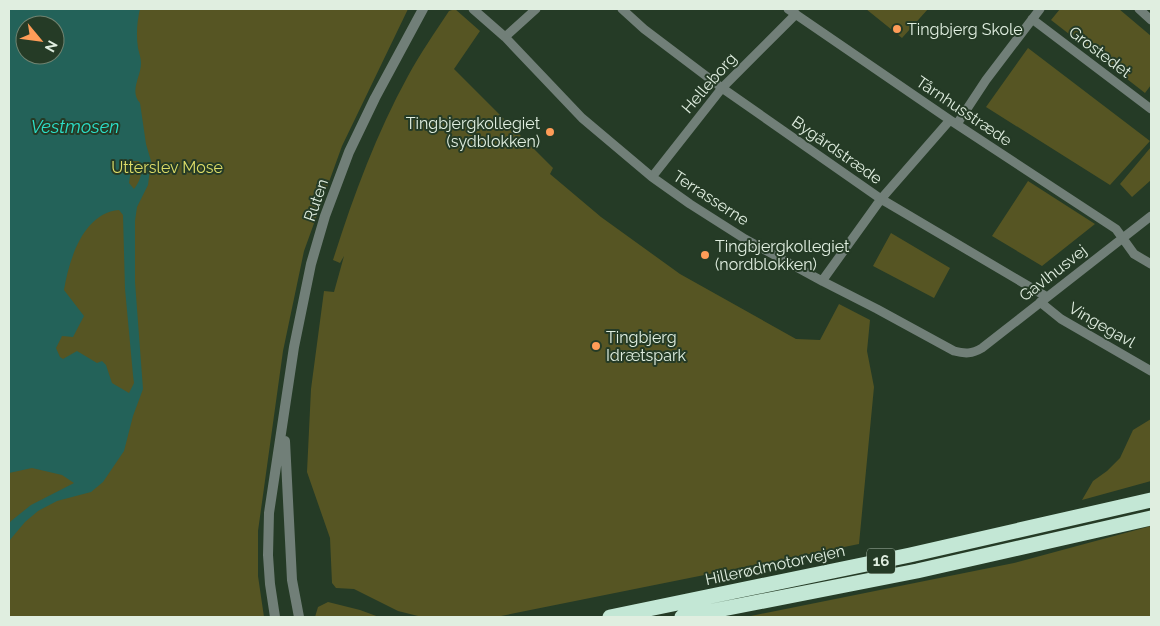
<svg xmlns="http://www.w3.org/2000/svg" width="1160" height="626" font-family="Raleway,sans-serif">
	<rect width="100%" height="100%" fill="#253b26"/>
	<path fill="#565523" fill-rule="evenodd" d="M9 9H408L342 146 304 251 283 351 258 531V576L264 617H9ZM25 25H55V55H25Z
		M455 9 480 31 454 69 553 168 550 174 601 217 680 274 796 339 820 340 839 304 870 320 867 351 874 387 859 544 496 617H422L398 611 354 589 336 588 332 583 330 538 307 472 311 389 324 291 334 292 344 256 340 263 333 260C353 197 376 134 408 76 420 54 435 32 449 11Z
		M866 9H928L902 38Z
		M1060 9H1119L1151 36V85L1145 93 1051 20Z
		M1028 48 1150 141 1110 185 986 107Z
		M1151 147V180L1132 197 1120 184Z
		M1028 181 1095 224 1042 266 992 236Z
		M891 233 950 268 934 298 873 266Z
		M1151 419V481L1082 500 1093 481 1107 471 1120 458 1133 430Z
		M1151 526V617H746L1014 563Z
		M328 602 360 610 379 617H315L318 607Z"/>
	<path fill="#236259" fill-rule="evenodd" d="M9 9H140C137 21 136 35 138 48 139 53 141 58 141 63 141 77 129 91 140 103L146 144 151 161 148 185 137 207 135 221V282L143 389 133 416 124 451 103 482 91 492 57 501 38 511 25 522 9 541V524L11 521 31 505 74 483 62 475 32 468 9 473ZM25 25H55V55H25ZM132 161H139C143 173 141 179 134 189L129 183ZM119 210 123 215 125 289 133 375 134 383 129 393 112 383 106 365 102 361 97 363 77 351 63 359 60 357 56 348 62 336 73 337 84 316 64 290C69 260 83 213 119 210Z"/>
	<g fill="none" stroke-linecap="round" stroke-linejoin="round">
		<path stroke="#717f78" stroke-width="9" d="M473 9 505 37 582 118 652 177 690 204 745 239 822 281 877 309 954 351C965 354 972 354 982 348L1151 216
			M622 9 644 29 722 88 881 199 1047 297
			M788 9 950 120 1116 229 1134 254 1151 264
			M1139 9 1151 20
			M1032 19 1151 109
			M505 37 536 9
			M957 124 986 80 1040 9
			M652 177 722 88 796 14
			M822 281 881 199 950 120
			M1040 302 1061 319 1151 371"/>
		<path stroke="#717f78" stroke-width="10" d="M285 441 292 580 299 617
			M275 617 270 584 268 555 269 513 294 347 311 264 325 216 349 152 375 98 423 9"/>
		<path stroke="#c3e7d5" stroke-width="15" d="M610 617 910 555 1151 500
			M682 617 917 571 1151 518"/>
	</g>
	<g fill="#fe9c58" stroke="#253b26" stroke-width="2">
		<circle cx="897" cy="29" r="5"/>
		<circle cx="550" cy="132" r="5"/>
		<circle cx="705" cy="255" r="5"/>
		<circle cx="596" cy="346" r="5"/>
	</g>
	<g text-anchor="middle" dominant-baseline="central" stroke-width="4" stroke-linejoin="round" paint-order="stroke">
		<rect fill="#253b26" stroke="#a8b8a8" stroke-width="1" x="867" y="548.5" width="28" height="25" rx="4"/>
		<g font-size="15" font-weight="bold" fill="#e0eee0">
			<text x="881" y="561">16</text>
		</g>
		<g font-size="16" fill="#e0eee0" stroke="#253b26" text-anchor="start">
			<text x="907" y="29">Tingbjerg Skole</text>
			<text x="540" y="123" text-anchor="end">Tingbjergkollegiet<tspan x="540" dy="18">(sydblokken)</tspan></text>
			<text x="715" y="246">Tingbjergkollegiet<tspan x="715" dy="18">(nordblokken)</tspan></text>
			<text x="606" y="337">Tingbjerg<tspan x="606" dy="18">Idrætspark</tspan></text>
		</g>
		<g font-size="16" fill="#e0eee0" stroke="#253b26">
			<text transform="translate(1100 52) rotate(37)">Grostedet</text>
			<text transform="translate(709 83) rotate(-49)">Helleborg</text>
			<text transform="translate(964 111) rotate(34)">Tårnhusstræde</text>
			<text transform="translate(837 150) rotate(35)">Bygårdstræde</text>
			<text transform="translate(711 198) rotate(33)">Terrasserne</text>
			<text transform="translate(316 200) rotate(-71)">Ruten</text>
			<text transform="translate(1053 273) rotate(-38)">Gavlhusvej</text>
			<text transform="translate(1102 325) rotate(30)">Vingegavl</text>
			<text transform="translate(775 565) rotate(-12)">Hillerødmotorvejen</text>
		</g>
		<g font-size="16" fill="#dedd68" stroke="#253b26">
			<text x="167" y="167">Utterslev Mose</text>
		</g>
		<g font-size="18" font-style="italic" fill="#2ce0ca" stroke="#253b26">
			<text x="75" y="126">Vestmosen</text>
		</g>
	</g>
	<rect width="1160" height="626" fill="none" stroke="#e0eee0" stroke-width="20"/>
	<g transform="translate(40 40) rotate(119)"><circle r="24" fill="#253b26" stroke="#708370"/>
	<path d="M0-4L9 19L0 12L-9 19Z" fill="#fe9c58"/>
	<text y="-8" font-size="14" font-weight="bold" text-anchor="middle" fill="#e0eee0">N</text>
	</g>
</svg>
